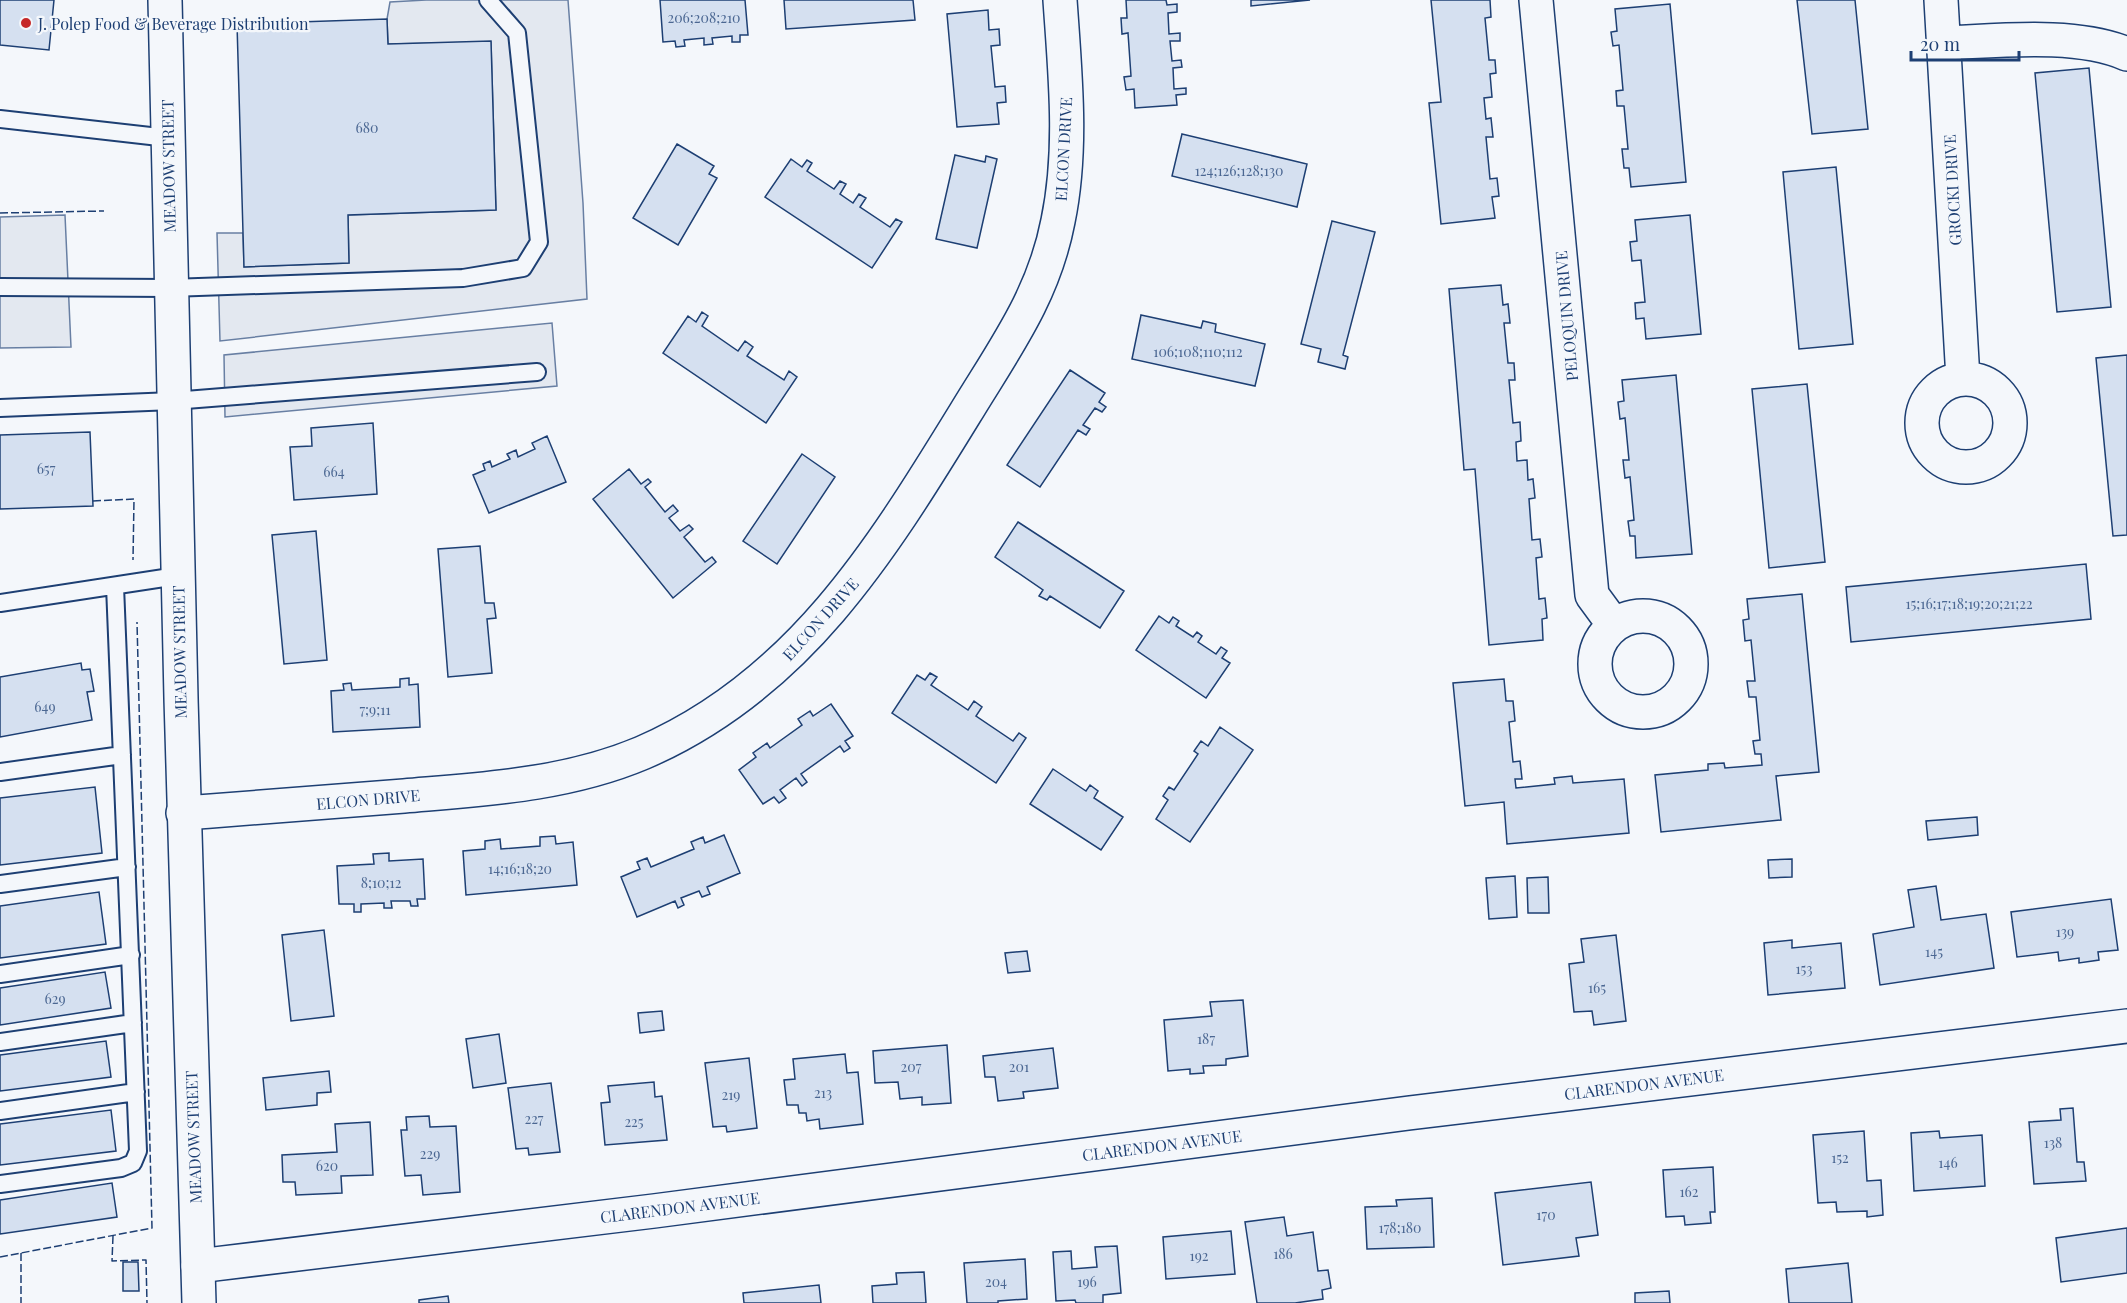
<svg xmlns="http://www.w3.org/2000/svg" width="2127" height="1303" font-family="'Playfair Display',serif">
	<rect width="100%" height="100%" fill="#f4f7fb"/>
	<path fill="#e3e8f0" stroke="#687fa3" stroke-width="1.5" d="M426 0H568L583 203 587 299 220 341 217 233H243L244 267 349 263 348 215 496 210 491 42 388 44 387 19 390 2Z
		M65 215 71 347 0 348V217Z
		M552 323 557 386 225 417 224 355Z"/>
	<path fill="#d5e0f0" stroke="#1d3f73" stroke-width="1.5" d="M0 0H54L49 50 0 45Z
		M660 0H745L748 35H740V42H732V36L712 38 713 44 704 45V38L684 40 685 46 676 47 675 41 663 42Z
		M784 0H913L915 20 786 29Z
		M1126 0H1166L1167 5 1177 4V12L1168 13 1169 34 1180 33V41H1170L1172 61 1181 60 1182 67 1173 68 1174 89 1186 88V94L1176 95 1177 105 1135 108 1134 89 1126 90 1124 77 1131 76 1128 33 1122 34 1121 18H1127Z
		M1251 0H1310L1251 6Z
		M1431 0H1490L1491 17 1485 18 1489 60H1495L1496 73 1490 74 1492 97 1484 98 1486 119 1491 118 1493 137H1486L1490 179 1497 178 1499 196 1492 197 1495 218 1441 224 1429 103 1441 102Z
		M1797 0H1855L1868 129 1812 134Z
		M1670 4 1686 182 1631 187 1629 168H1624L1622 149H1628L1624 106H1617L1616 91 1623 90 1619 45 1613 46 1611 32 1617 31 1615 9Z
		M988 10 989 30 999 29 1000 45 991 46 995 87 1005 86 1006 102 997 103 999 124 957 127 947 14Z
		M387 19 388 44 491 41 496 210 348 215 349 263 244 267 237 24Z
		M2089 68 2111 307 2057 312 2035 73Z
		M1182 134 1307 164 1297 207 1172 176Z
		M677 144 714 166 709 174 717 178 678 245 633 218Z
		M955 155 985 162 986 156 997 159 977 248 936 239Z
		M791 159 802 167 807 160 812 163 807 171 834 189 840 181 846 184 840 194 853 203 859 194 866 198 860 207 890 227 896 219 902 222 872 268 765 197Z
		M1836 167 1853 344 1799 349 1783 172Z
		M1690 215 1701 334 1646 339 1644 318 1636 319 1635 303 1645 302 1641 260 1632 261 1630 242 1637 241 1635 220Z
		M1332 221 1375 232 1343 355 1348 357 1345 369 1318 362 1321 349 1301 344Z
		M1501 285 1503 305 1508 304 1510 323H1504L1508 363H1514L1515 380H1509L1513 423 1520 422 1521 441 1516 442 1517 461 1527 460 1528 480 1533 479 1535 498 1529 499 1532 540 1540 539 1542 557 1536 558 1539 599 1545 598 1547 618 1542 619 1543 640 1489 645 1475 469 1464 470 1449 289Z
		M702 312 708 316 702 326 738 351 745 341 753 347 747 356 784 380 789 371 797 377 766 423 663 353 688 316 696 322Z
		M1141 315 1201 328 1203 321 1216 324 1215 332 1265 344 1255 386 1132 359Z
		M2127 355V535L2113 536 2096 358Z
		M1070 370 1105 393 1099 402 1106 407 1102 412 1095 408 1083 425 1090 429 1086 435 1078 430 1040 487 1007 465Z
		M1676 375 1692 554 1636 558 1635 536H1630L1628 521 1634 520 1630 477 1625 478 1623 460H1629L1625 418 1620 419 1618 402 1624 401 1622 380Z
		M1807 384 1825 562 1769 568 1752 389Z
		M373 423 377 494 294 500 290 447 312 446 311 428Z
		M90 432 93 506 0 509V435Z
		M547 436 566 482 489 513 473 475 485 470 483 464 490 461 492 467 510 459 507 454 516 450 518 457 535 449 532 443Z
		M802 454 835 477 777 564 743 541Z
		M629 469 641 484 648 479 651 482 645 487 665 512 673 505 678 511 669 518 680 531 689 525 693 529 684 537 705 562 712 557 716 562 673 598 593 499Z
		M1018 522 1124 591 1100 628 1050 596 1047 600 1039 596 1043 590 995 557Z
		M316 531 327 660 284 664 272 535Z
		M480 546 485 603H494L496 618 487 619 492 673 448 677 438 549Z
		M2086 564 2091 619 1851 642 1846 587Z
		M1802 594 1819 772 1776 776 1781 820 1661 832 1655 775 1708 770V764L1724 763 1725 768 1762 765 1761 754H1755L1753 741 1760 740 1756 697H1749L1747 681H1755L1751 640 1745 641 1743 620 1749 619 1747 599Z
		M1159 616 1169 623 1173 617 1179 621 1176 626 1193 637 1197 632 1202 636 1198 642 1216 654 1221 647 1227 651 1222 658 1230 663 1206 698 1136 650Z
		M81 663 82 670 90 669 94 691 87 692 92 720 0 737V677Z
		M930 673 937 677 931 685 968 710 974 701 982 707 976 716 1013 741 1019 733 1026 738 996 783 892 713 917 675 925 680Z
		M409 678V685L418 684 420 727 333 732 331 691 344 690 343 684 351 683 352 690 400 687V679Z
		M1504 679 1506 701H1513L1515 721 1509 722 1513 762 1520 761 1522 779H1515L1516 788 1555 784 1554 778 1572 776 1573 783 1624 779 1629 833 1507 844 1504 802 1465 806 1453 683Z
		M831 704 853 736 845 741 850 748 844 752 840 746 801 774 807 782 802 786 796 778 780 790 786 798 779 803 774 797 763 804 739 770 756 757 753 753 767 743 770 748 802 725 798 719 810 711 813 716Z
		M1220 727 1253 750 1190 842 1156 819 1168 800 1163 796 1169 787 1174 790 1198 754 1194 751 1201 741 1208 746Z
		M1053 769 1086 791 1090 785 1098 791 1094 798 1123 817 1101 850 1030 804Z
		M95 787 102 853 0 865V798Z
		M1977 817 1978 835 1928 840 1926 821Z
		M724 835 740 873 707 887 710 894 702 897 699 891 681 898 684 905 678 908 675 901 637 917 621 877 640 869 637 862 647 858 651 867 694 849 691 842 703 837 705 843Z
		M555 836 556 844 573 842 577 885 466 895 463 851 485 849V841L500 839 501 849 540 846V837Z
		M389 853V861L423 859 425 899H417L418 906H411L410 901H391L392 908H384V903L361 904V912H354V904H339L337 866 374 864 373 854Z
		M1792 859V877L1769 878 1768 860Z
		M1515 876 1517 917 1489 919 1486 878Z
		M1548 877 1549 913H1528L1527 878Z
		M1936 886 1941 920 1986 914 1994 968 1880 985 1873 934 1914 927 1908 890Z
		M99 892 106 944 0 958V906Z
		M2111 899 2118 950 2098 952 2099 960 2079 963V958L2059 961 2058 952 2017 957 2011 912Z
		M324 930 334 1016 291 1021 282 935Z
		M1616 935 1626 1021 1594 1025 1592 1011 1574 1012 1569 964 1584 962 1581 939Z
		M1792 940V948L1841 943 1845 988 1768 995 1764 943Z
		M1027 951 1030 971 1008 973 1005 953Z
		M105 972 111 1008 0 1025V988Z
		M1243 1000 1248 1056 1226 1059V1065L1203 1066 1204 1073 1190 1074V1069L1168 1071 1164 1020 1212 1016 1210 1002Z
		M662 1011 664 1030 640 1033 638 1013Z
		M499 1034 506 1083 473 1088 466 1039Z
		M106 1041 111 1077 0 1091V1055Z
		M947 1045 951 1103 922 1105V1097L900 1099 898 1082 875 1083 873 1051Z
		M1053 1048 1058 1088 1023 1092 1024 1098 998 1101 995 1077H985L983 1056Z
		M845 1054 847 1073 858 1072 863 1124 820 1129 819 1119 807 1121 806 1113H799L798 1105H787L784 1080 795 1079 793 1059Z
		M749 1058 757 1128 727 1132 726 1126 713 1127 705 1063Z
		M329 1071 331 1092 317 1093V1105L266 1110 263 1078Z
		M654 1082 655 1097 662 1096 667 1140 605 1145 601 1103 610 1102 608 1086Z
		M551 1083 560 1152 529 1155 528 1148 516 1149 508 1088Z
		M2073 1108 2077 1162H2084L2086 1181 2034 1184 2029 1122 2061 1120 2060 1109Z
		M111 1110 116 1151 0 1165V1124Z
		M429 1116 430 1127 456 1126 460 1192 423 1195 421 1175 405 1176 401 1130H407L406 1117Z
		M370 1122 373 1175 341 1176 342 1193 296 1195 295 1182H283L282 1155 337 1152 335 1124Z
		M1864 1131 1867 1181 1881 1180 1883 1215 1867 1217V1211L1837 1212 1836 1202 1818 1203 1813 1135Z
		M1939 1131 1940 1138 1982 1135 1985 1186 1914 1191 1911 1133Z
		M1713 1167 1715 1212H1710L1711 1223 1685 1225 1684 1216 1666 1217 1663 1170Z
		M1591 1182 1598 1235 1576 1238 1579 1256 1503 1265 1495 1193Z
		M112 1183 117 1217 0 1234V1200Z
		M1432 1198 1434 1247 1367 1249 1365 1207 1397 1206 1396 1200Z
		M1284 1217 1287 1236 1313 1232 1318 1271 1328 1270 1331 1288 1322 1290 1323 1299 1295 1303H1257L1245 1222Z
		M2127 1228V1273L2061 1282 2056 1238Z
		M1231 1231 1235 1274 1166 1279 1163 1237Z
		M1117 1246 1121 1293 1103 1295V1303H1076L1075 1300 1056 1301 1053 1252 1071 1251 1072 1269 1097 1267 1095 1247Z
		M1025 1259 1027 1299 998 1301V1303H967L964 1263Z
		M123 1262H138L139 1291H123Z
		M1848 1263 1852 1303H1789L1786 1269Z
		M924 1272 926 1303H873L872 1286 897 1284 896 1273Z
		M819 1285 821 1303H744L743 1293Z
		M1669 1291 1670 1303H1635V1293Z
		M448 1296 449 1303H419V1300Z"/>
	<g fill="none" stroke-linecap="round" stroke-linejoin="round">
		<defs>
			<path id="lane" d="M0 119 168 138
				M0 287 170 288 463 278 523 268 539 242 517 33 488 0
				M0 408 173 401 537 372
				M0 603 177 576
				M0 772 122 755
				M0 884 127 867
				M0 974 131 955
				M0 1042 133 1023
				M0 1111 136 1092
				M0 1184 121 1168 133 1163 138 1151 115 586"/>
			<path id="street" d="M1536 0 1592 595 1614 625
				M1941 0 1963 379
				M1943 43C1998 41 2076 32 2127 54
				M1922 423a44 44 0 1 1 88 0a44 44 0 1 1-88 0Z
				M1595 664a48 48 0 1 1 96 0a48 48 0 1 1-96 0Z
				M183 813C257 808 331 801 404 796 485 789 566 785 642 753 800 685 883 547 969 407 1007 345 1044 294 1058 221 1073 149 1065 73 1060 0
				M198 1266 654 1211 1409 1113 2127 1026"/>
			<path id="secondary" d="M165 0C173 434 185 869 199 1303"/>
		</defs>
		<use href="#lane" stroke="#1d3f73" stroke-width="20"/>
		<use href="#street" stroke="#1d3f73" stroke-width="36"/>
		<use href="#secondary" stroke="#1d3f73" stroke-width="36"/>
		<use href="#lane" stroke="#f4f7fb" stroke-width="16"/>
		<use href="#street" stroke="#f4f7fb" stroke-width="33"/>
		<use href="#secondary" stroke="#f4f7fb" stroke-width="33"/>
		<path stroke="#1d3f73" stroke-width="1.5" stroke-dasharray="8 3" stroke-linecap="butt" d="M0 213 104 211
			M93 501 134 499 133 560
			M113 1236 112 1261 146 1260 147 1303
			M21 1253V1303
			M0 1257 152 1228 137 622"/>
	</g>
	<circle fill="#c62828" stroke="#f4f7fb" stroke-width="2" cx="26" cy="23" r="6"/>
	<g text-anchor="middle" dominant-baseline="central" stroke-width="4.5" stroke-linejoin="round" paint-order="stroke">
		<g font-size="14" fill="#4b6792">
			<text x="704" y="17">206;208;210</text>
			<text x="367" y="127">680</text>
			<text x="1239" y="170">124;126;128;130</text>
			<text x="1198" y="351">106;108;110;112</text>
			<text x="46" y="468">657</text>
			<text x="334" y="471">664</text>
			<text x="1969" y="603">15;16;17;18;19;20;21;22</text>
			<text x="45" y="706">649</text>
			<text x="375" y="709">7;9;11</text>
			<text x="520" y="868">14;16;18;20</text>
			<text x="381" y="882">8;10;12</text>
			<text x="2065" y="931">139</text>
			<text x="1934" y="951">145</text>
			<text x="1804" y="968">153</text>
			<text x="1597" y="987">165</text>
			<text x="55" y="998">629</text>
			<text x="1206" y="1038">187</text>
			<text x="911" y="1066">207</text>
			<text x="1019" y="1066">201</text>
			<text x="823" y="1092">213</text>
			<text x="731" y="1094">219</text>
			<text x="534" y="1118">227</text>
			<text x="634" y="1121">225</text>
			<text x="2053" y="1142">138</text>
			<text x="430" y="1153">229</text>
			<text x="1840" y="1157">152</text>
			<text x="1948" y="1162">146</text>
			<text x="327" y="1165">620</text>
			<text x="1689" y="1191">162</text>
			<text x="1546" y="1214">170</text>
			<text x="1400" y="1227">178;180</text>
			<text x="1283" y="1253">186</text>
			<text x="1199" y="1255">192</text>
			<text x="996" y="1281">204</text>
			<text x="1087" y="1281">196</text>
		</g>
		<g font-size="16" fill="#1d3f73" stroke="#f4f7fb" text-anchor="start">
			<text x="38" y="23">J. Polep Food &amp; Beverage Distribution</text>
		</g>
		<g font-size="16" fill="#1d3f73" stroke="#f4f7fb">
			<text transform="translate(1063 149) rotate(-87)">ELCON DRIVE</text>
			<text transform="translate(168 166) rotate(-91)">MEADOW STREET</text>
			<text transform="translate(1952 190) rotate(-93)">GROCKI DRIVE</text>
			<text transform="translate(1566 316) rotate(-95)">PELOQUIN DRIVE</text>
			<text transform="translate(820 619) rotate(-48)">ELCON DRIVE</text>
			<text transform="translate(179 652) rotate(-91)">MEADOW STREET</text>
			<text transform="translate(368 799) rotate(-5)">ELCON DRIVE</text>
			<text transform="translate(1644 1084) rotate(-7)">CLARENDON AVENUE</text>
			<text transform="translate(193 1137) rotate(-92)">MEADOW STREET</text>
			<text transform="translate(1162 1145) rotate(-7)">CLARENDON AVENUE</text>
			<text transform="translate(680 1207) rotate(-7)">CLARENDON AVENUE</text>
		</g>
	</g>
	<path d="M1911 51v9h108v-9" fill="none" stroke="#1d3f73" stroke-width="3"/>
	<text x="1920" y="51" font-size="18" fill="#1d3f73" stroke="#f4f7fb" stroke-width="4.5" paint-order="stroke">20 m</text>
</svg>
